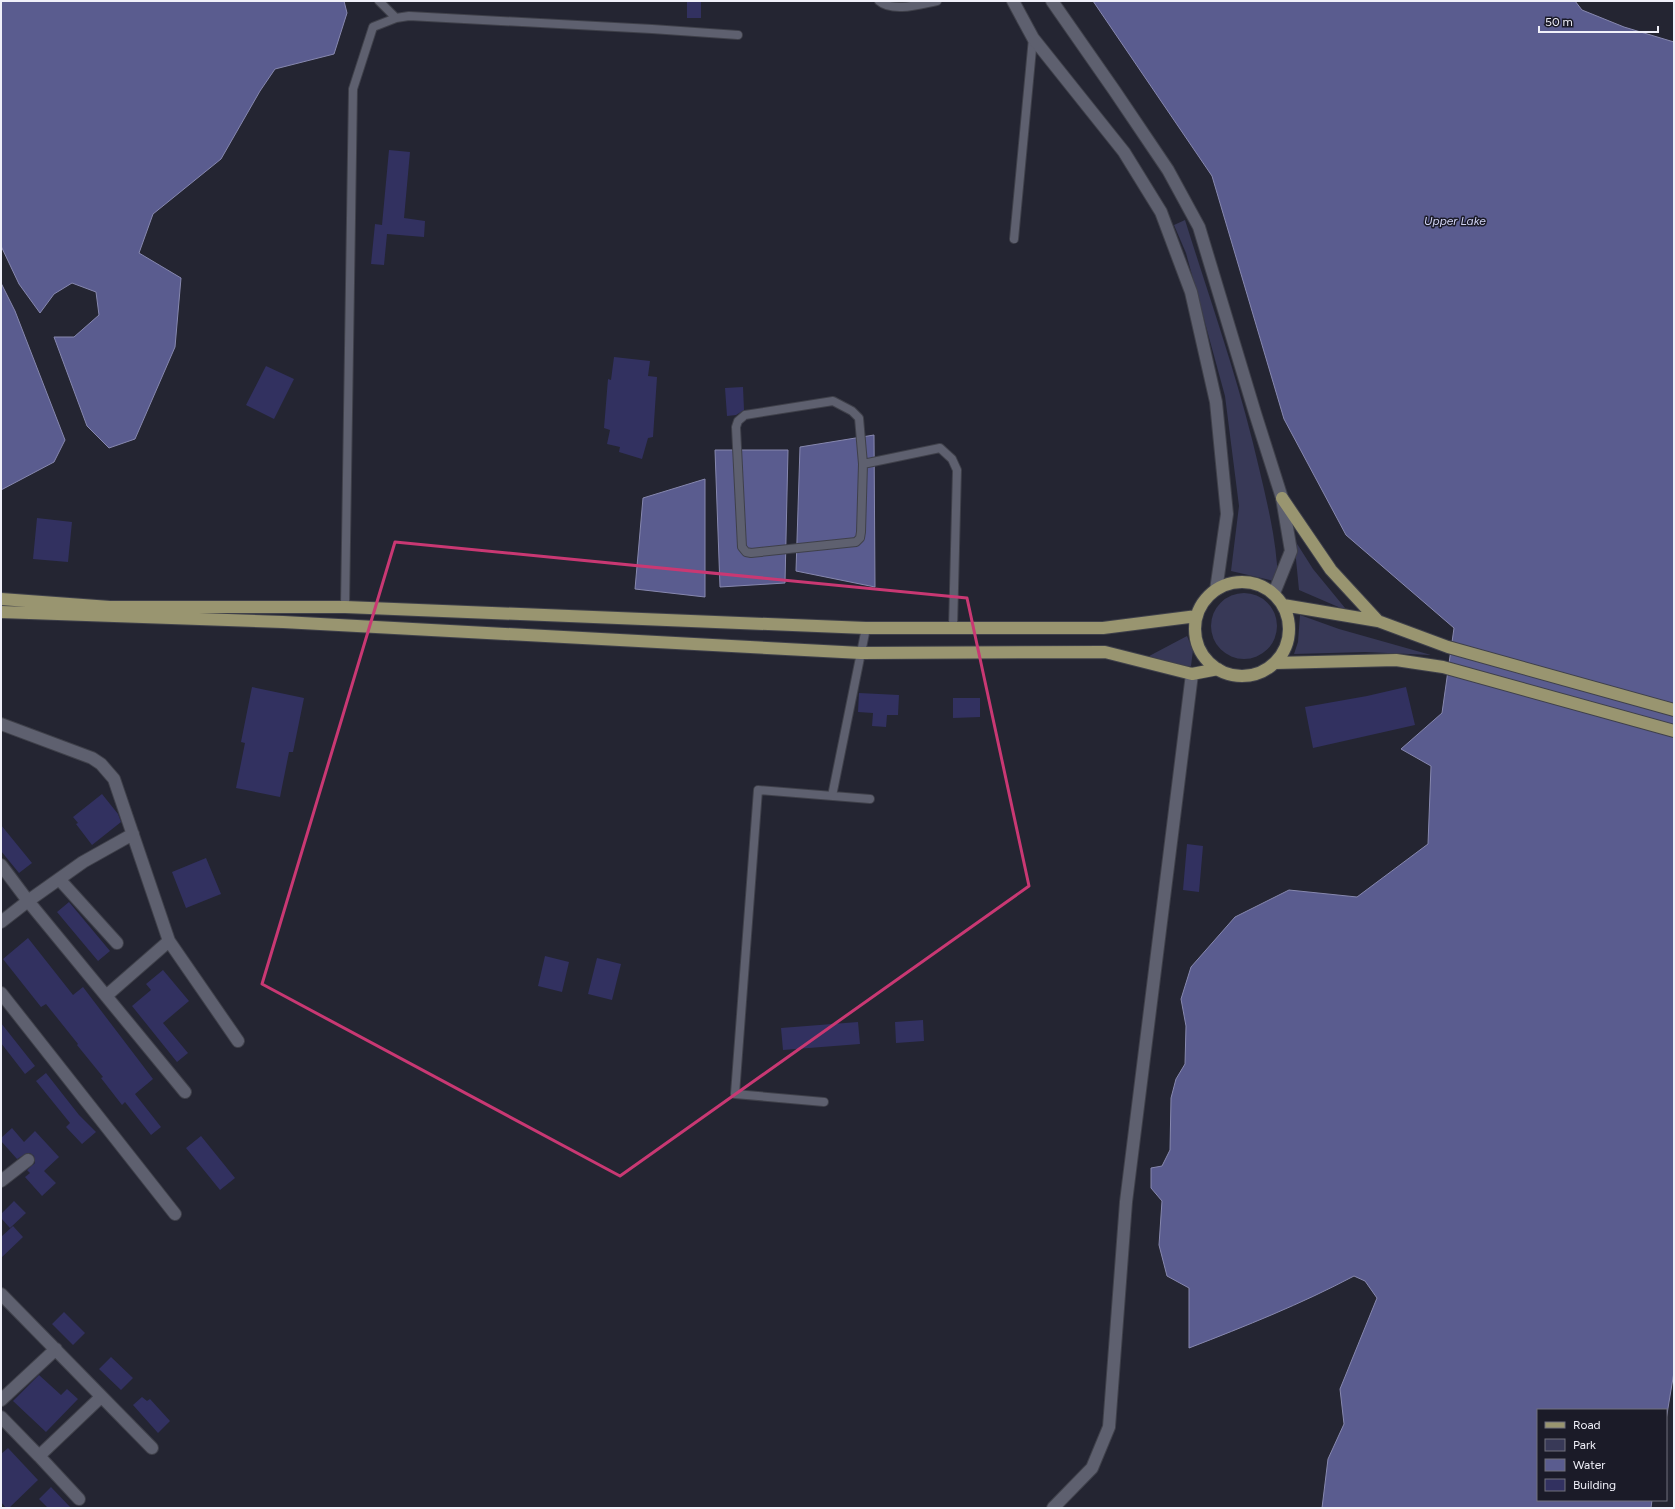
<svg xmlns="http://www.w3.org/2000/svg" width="1675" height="1509" font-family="Figtree,sans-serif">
	<rect width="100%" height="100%" fill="#242532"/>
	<path fill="#383957" d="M1185 220C1211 303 1240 384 1259 468 1268 506 1277 543 1278 582L1231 571 1239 506 1225 396 1186 253 1174 225Z
		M1294 539 1313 569 1345 608 1343 609 1299 590Z
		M1211 626a33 33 0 1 1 66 0a33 33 0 1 1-66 0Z
		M1300 615 1339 629 1431 655 1365 652 1294 654 1298 642Z
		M1187 636 1193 650 1191 666 1172 669 1136 663Z"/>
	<path fill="#5a5c8f" stroke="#8788af" d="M1 1H344L347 13 334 54 275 69 260 91 221 159 153 214 139 253 181 278 175 347 135 439 109 448 87 426 54 337H74L99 315 96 292 72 283 54 294 40 313 19 284 1 246Z
		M1093 1H1575L1582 10 1624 27 1674 42V1372L1666 1420V1410H1538V1500H1652L1651 1508H1322L1328 1459 1344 1424 1340 1389 1377 1298 1365 1281 1354 1276C1301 1304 1246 1326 1189 1348V1288L1167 1276 1159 1245 1162 1201 1151 1188V1168L1162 1166 1170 1150 1171 1098 1176 1079 1185 1064 1186 1026 1181 999 1191 967 1235 917 1289 890 1357 897 1428 844 1431 766 1401 749 1442 713 1454 628 1346 535 1284 419 1212 176Z
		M1 283 15 311 65 440 54 462 1 490Z
		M874 435 875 587 796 571 800 447Z
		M715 450H788L785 583 720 587Z
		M705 479V597L635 589 643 498Z"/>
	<path fill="#323160" d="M687 1H701V18H687Z
		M389 150 410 152 404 218 425 221 424 237 387 234 384 265 371 264 375 224 382 225Z
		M614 357 650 361 648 376 657 377 653 437 648 438 642 459 619 452 620 447 607 444 610 430 604 428 608 379 611 380Z
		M266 366 294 379 274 419 246 405Z
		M743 387 744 410 736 415 727 416 725 388Z
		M37 518 72 522 68 562 33 559Z
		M252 687 304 698 293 752H289L280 797 236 788 245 743 241 742Z
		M1406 687 1415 725 1313 748 1305 707 1367 696Z
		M859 693 899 695 898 715H887L886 727 872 726 873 713 858 712Z
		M953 698H980V717L953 718Z
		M102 794 118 814 121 822 92 845 76 824 78 823 73 817Z
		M1 825 32 863 19 873 1 851Z
		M1187 844 1203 846 1199 892 1183 890Z
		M206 858 221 894 186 908 172 872Z
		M69 902 110 951 98 961 57 912Z
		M28 938 73 995 83 987 153 1079 135 1094 161 1127 151 1135 125 1102 122 1105 101 1078 103 1077 77 1045 78 1044 46 1004 41 1007 3 959Z
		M545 956 569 962 562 992 538 986Z
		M597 958 621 964 612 1000 588 994Z
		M163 970 189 1001 163 1023 188 1053 177 1062 132 1006 151 990 146 984Z
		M923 1020 924 1041 896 1043 895 1022Z
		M858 1022 860 1044 783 1050 781 1028Z
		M1 1023 35 1066 25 1074 1 1043Z
		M46 1073 79 1115 96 1132 82 1144 66 1127 70 1123 36 1081Z
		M12 1128 24 1142 35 1131 59 1157 44 1171 56 1183 42 1196 25 1177 30 1173 27 1170 35 1163 34 1156 30 1153H27L17 1159 1 1141V1138Z
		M201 1136 235 1178 220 1190 186 1148Z
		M14 1201 26 1213 10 1228 1 1218V1214Z
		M13 1226 23 1237 1 1258V1237Z
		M64 1312 85 1333 73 1345 52 1324Z
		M111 1357 133 1378 121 1390 99 1369Z
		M39 1375 61 1395 67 1389 78 1399 46 1432 13 1401Z
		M142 1397 147 1401 150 1399 170 1421 158 1433 133 1405Z
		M8 1448 38 1480 9 1508H6L1 1502V1454Z
		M51 1487 71 1508H48L39 1499Z"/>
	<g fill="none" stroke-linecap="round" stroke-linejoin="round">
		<defs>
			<path id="lane" d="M379 1 396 18
				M879 1C893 13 921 4 937 1
				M1014 239 1033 38
				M833 401 852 411 859 418 863 464 861 532 860 538 856 542 751 553 746 552 742 547 736 427 738 421 745 415Z
				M863 464 940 448 952 459 957 470 953 628
				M345 607 353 89 373 27 396 18 409 16 652 29 738 35
				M832 796 866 628
				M824 1102 735 1094 758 790 870 799"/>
			<path id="street" d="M1 724 92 758 101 764 114 779 169 941 238 1041
				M1 865 28 901 185 1092
				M59 879 117 943
				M1 922 28 901 83 862 133 834
				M1 993 175 1214
				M106 996 169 941
				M1 1181 28 1160
				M1 1294 152 1448
				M1 1400 56 1349
				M1 1417 39 1456 79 1499
				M39 1456 101 1397"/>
			<path id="secondary" d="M1013 1 1033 38 1124 152 1161 212 1191 292 1216 402 1227 514 1216 590
				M1052 1 1114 90 1168 170 1199 227 1255 413 1282 498 1291 551 1274 593
				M1053 1508 1092 1468 1109 1427 1126 1202 1192 674"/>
			<path id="primary" d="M1282 498 1331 570 1378 621
				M1195 629a47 47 0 1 1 94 0a47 47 0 1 1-94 0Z
				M1 599 110 607H345L866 628H1103L1197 616
				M1283 605 1378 621 1448 647 1674 710
				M1 612 283 622 861 653 1105 652 1192 674 1218 669
				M1275 663 1396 660 1443 667 1674 731"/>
		</defs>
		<use href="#lane" stroke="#3f404a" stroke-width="10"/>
		<use href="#street" stroke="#3f404a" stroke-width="14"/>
		<use href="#secondary" stroke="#3f404a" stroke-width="14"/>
		<use href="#primary" stroke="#3f404a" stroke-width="14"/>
		<use href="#lane" stroke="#5e606f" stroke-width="8"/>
		<use href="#street" stroke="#5e606f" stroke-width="12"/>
		<use href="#secondary" stroke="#5e606f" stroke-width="12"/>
		<use href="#primary" stroke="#999570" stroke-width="12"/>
	</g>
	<path fill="none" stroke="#c93873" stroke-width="3" stroke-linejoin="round" d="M395 542 967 598 1029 886 620 1176 262 984Z"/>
	<g text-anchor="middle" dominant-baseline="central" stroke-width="3" stroke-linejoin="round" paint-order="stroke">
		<g font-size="12" font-style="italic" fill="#d0d3f3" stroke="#1b1b28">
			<text x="1455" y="221">Upper Lake</text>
		</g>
	</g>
	<rect width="1675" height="1509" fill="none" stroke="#f0f0f9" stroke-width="4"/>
	<rect x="1537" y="1409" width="130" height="92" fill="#1b1b28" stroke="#70707c"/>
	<rect x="1545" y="1422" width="20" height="6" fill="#999570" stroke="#70707c"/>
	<text x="1573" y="1429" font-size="12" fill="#f0f0f9">Road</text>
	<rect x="1545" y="1439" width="20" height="12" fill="#383957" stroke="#70707c"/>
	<text x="1573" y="1449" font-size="12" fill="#f0f0f9">Park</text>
	<rect x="1545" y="1459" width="20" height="12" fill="#5a5c8f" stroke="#70707c"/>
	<text x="1573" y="1469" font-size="12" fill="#f0f0f9">Water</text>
	<rect x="1545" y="1479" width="20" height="12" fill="#323160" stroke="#70707c"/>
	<text x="1573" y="1489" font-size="12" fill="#f0f0f9">Building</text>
	<path d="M1539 26v6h119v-6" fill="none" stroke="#f0f0f9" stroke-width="2"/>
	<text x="1545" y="26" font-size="12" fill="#f0f0f9" stroke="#1b1b28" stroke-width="3" paint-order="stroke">50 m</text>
</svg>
